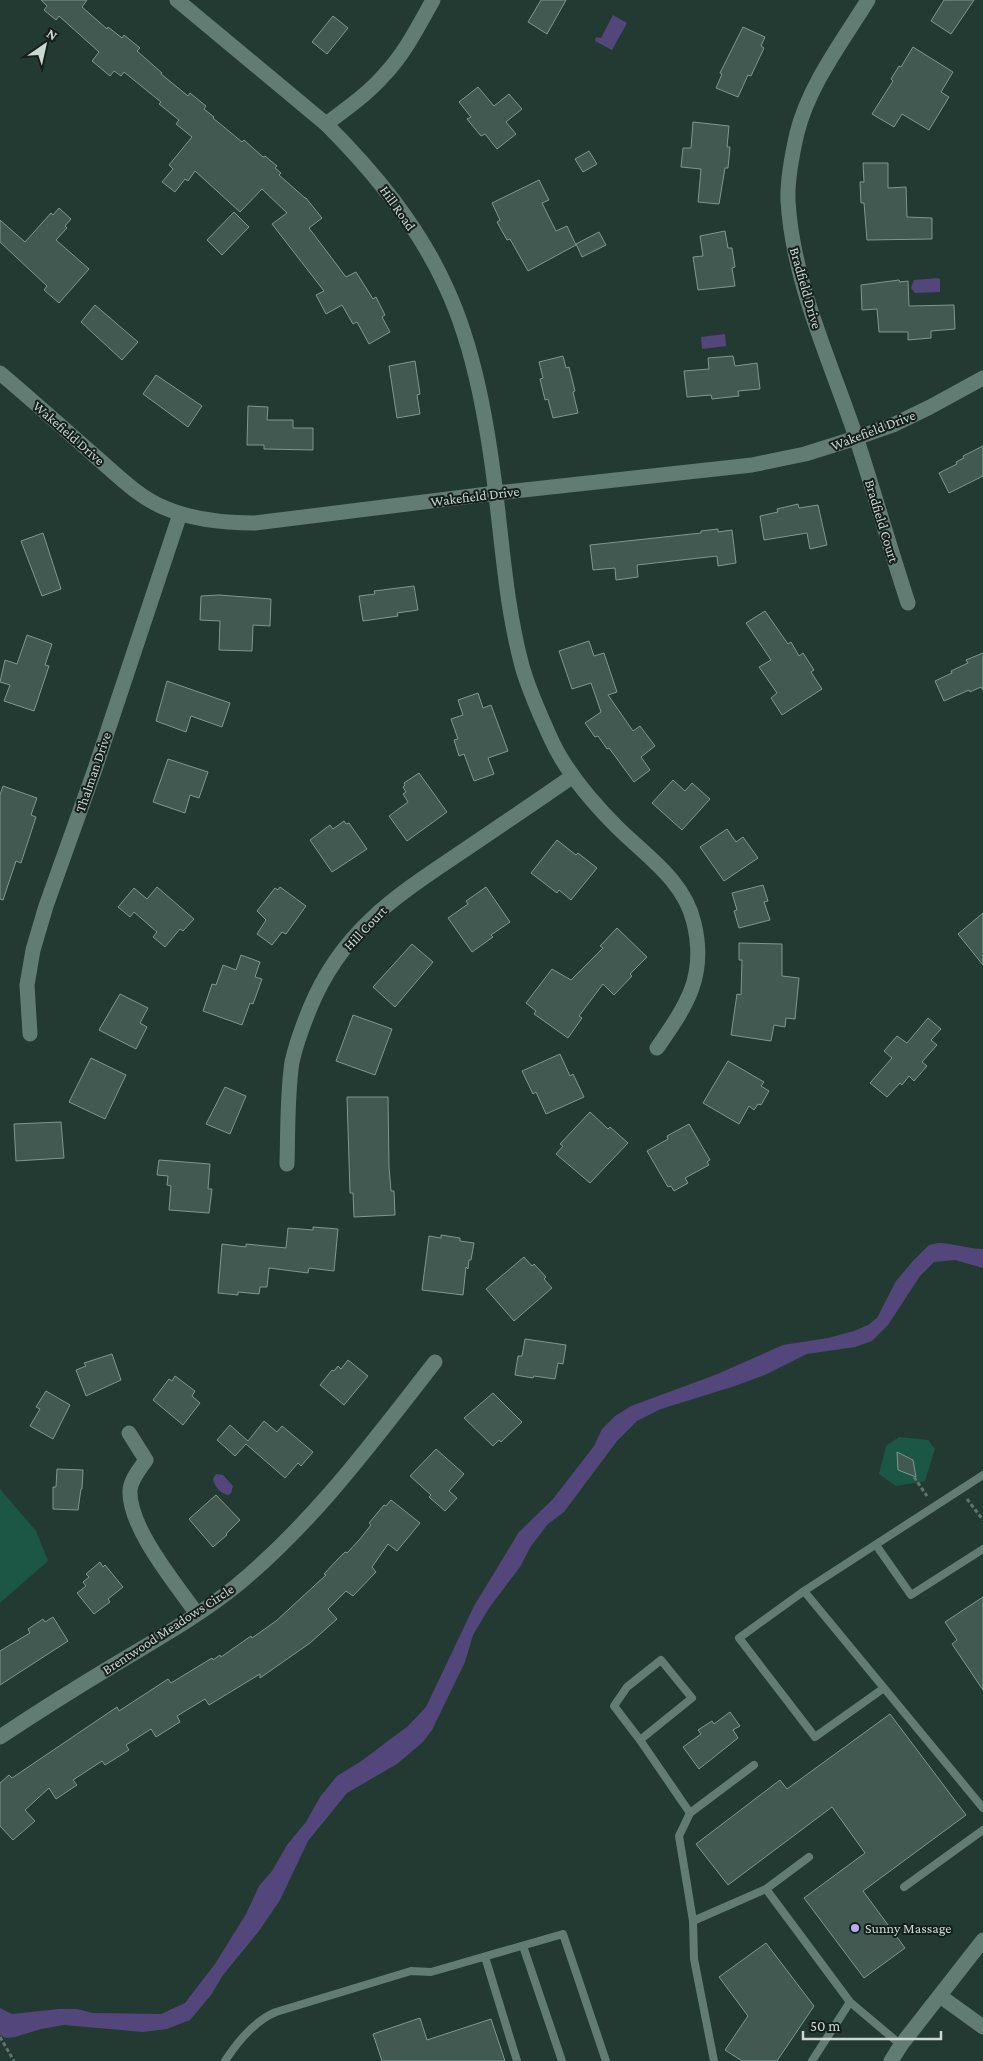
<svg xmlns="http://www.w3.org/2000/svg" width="983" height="2061" font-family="'Crimson Pro',serif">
	<rect width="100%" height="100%" fill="#233a32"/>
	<path fill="#1c5645" d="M899 1437 928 1440 935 1449 925 1481 896 1486 879 1474 886 1446Z
		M0 1489 36 1531 48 1561 0 1603Z"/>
	<path fill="#53467a" d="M613 15 627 23 612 50 595 41 596 37 601 38Z
		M938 278 940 279V292L915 293 911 288 914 280Z
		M725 334 726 346 702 349 701 337Z
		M938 1243C954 1243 967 1249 983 1249V1268L955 1260 934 1262 920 1276 888 1325 872 1341 855 1347 807 1354 767 1374 735 1386 661 1409 637 1421 617 1441 564 1512 548 1524 531 1546 520 1567 489 1608 473 1635 465 1662 432 1730 423 1742 397 1764 347 1793 326 1819 308 1841 280 1900 259 1931 223 1975 211 1995 190 2020 167 2029 143 2032 64 2025 41 2029 15 2037 6 2038 0 2035V2008L12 2014 59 2009H77L93 2013 161 2014 185 2003 215 1964 246 1914 259 1886 272 1871 287 1845 306 1822 320 1797 337 1776 360 1762 408 1726 426 1707 474 1606 519 1532 553 1499 594 1446 602 1429 615 1416 631 1406 715 1375 783 1345 828 1338 854 1331 868 1325 877 1318 896 1281 912 1262 929 1245Z
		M216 1474 223 1475 233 1486 231 1493 228 1495C221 1494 214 1486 213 1479Z"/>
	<path fill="#415951" stroke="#7e988e" d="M41 0H87L82 7 107 29 108 27 122 38 124 35 140 48 137 51 162 73 161 74 188 96 190 93 206 106 204 109 214 117 213 118 242 142 244 140 263 157 265 156 277 166 275 168 281 173 279 175 305 198H306L322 218 309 228 346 277 356 272 373 299 376 297 385 315 382 317 390 332 369 344 357 322 353 324 342 305 326 314 316 295 324 291 272 224 287 213 262 189 240 212 195 171 188 181 185 179 175 192 162 182 173 169 169 165 192 137 176 124 179 120 159 104 161 102 124 72 121 76 114 71 110 76 92 61 99 52 59 16 56 20 44 10 47 6Z
		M541 0H566L547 34 528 22Z
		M944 0H974L951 34 931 21Z
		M333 16 348 28 327 54 312 42Z
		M743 27 765 37 761 46 764 48 751 76 748 75 738 97 716 88 722 74 720 73Z
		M913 47 953 72 941 92 949 97 929 130 902 114 894 127 872 114 893 81 891 79 899 66 901 67Z
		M478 87 494 106 509 94 522 109 506 122 516 134 497 149 485 134 481 136 467 119 471 117 459 102Z
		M693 122 729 126 727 147H730L728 168H725L719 204 698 202 701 169 681 167 683 148H691Z
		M589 151 597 164 583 172 575 159Z
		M863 163H888V188L906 187 907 217 932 218V239L867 240 864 203H861L860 182H864Z
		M539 180 549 200 542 203 556 231 567 226 576 245 528 271 510 239 507 240 497 222 500 220 492 203Z
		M59 208 71 219 65 226 67 228 56 240 89 269 59 303 44 290 47 286 0 242V220L25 242 51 213 53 215Z
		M234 212 249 227 222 255 207 240Z
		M725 231 728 248H732L735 267 732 268 735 286 698 290 693 257 703 256 700 236Z
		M599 232 606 245 582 257 576 244Z
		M899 280 900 282 908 281 909 306 954 305 955 329 931 331V338L908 340V332H879L877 309 862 310 861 285Z
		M95 305 138 342 122 360 81 322Z
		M563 356 566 368 569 367 575 391 573 392 578 413 553 418 548 399 545 400 540 379 543 378 539 362Z
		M733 356 735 366 757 363 760 389 738 391 739 396 712 399 711 395 687 397 684 371 709 369 708 358Z
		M415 361 420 394 417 395 420 414 397 418 389 366Z
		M156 375 202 406 188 427 143 394Z
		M248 406 268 407 267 420H293V428H313V450L264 449V445H247Z
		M983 446V476L949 493 939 473 957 464 956 462 964 458 963 456Z
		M798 504 799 508 818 505 827 545 810 549 807 533 764 540 760 516 778 512 777 509Z
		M718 529V532L732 530 736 563 718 566 717 556 637 565 638 577 616 580 615 568 593 570 590 545 701 533V531Z
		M43 533 61 589 42 596 21 541Z
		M414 586 418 610 397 613 398 616 363 621 359 596 375 594 374 591Z
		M219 595 271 599 270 626 253 625 252 651 219 650 220 621 200 620 201 596Z
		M765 611 788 644 791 642 799 656 803 653 814 670 811 672 822 689 782 715 771 698 777 693 759 667 771 660 746 623Z
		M27 635 52 644 45 665 49 666 34 711 4 701 10 685 0 682 5 660 17 664Z
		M589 641 594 656 604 653 617 692 608 695 633 731 640 726 655 746 641 757 650 770 634 782 609 748 607 749 598 736 595 737 585 723 601 712 591 683 572 689 559 651Z
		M983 653V690L981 687 970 692 969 690 944 701 935 681 952 673 951 671 968 663 966 660Z
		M167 681 230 703 222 727 191 716 186 732 156 721Z
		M478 693 483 708 491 705 508 751 488 758 494 774 474 781 464 754 459 756 454 740 458 739 451 719 463 715 458 700Z
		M168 759 208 772 199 798 190 795 185 813 153 802Z
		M419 773 447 812 407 841 389 816 408 802 403 794 406 792 403 787 405 785 404 783Z
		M673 780 685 791 692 783 710 799 682 830 652 803Z
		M3 786 37 798 31 815 36 817 21 863 16 861 3 900 0 899V795Z
		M344 821 346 824 349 823 367 849 332 872 310 840 330 825 333 829Z
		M727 829 736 842 743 837 758 858 724 881 700 847Z
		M557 840 576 855 578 853 597 868 571 900 559 890 557 893 531 873Z
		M763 885 768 901 764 902 770 920 739 928 734 911 737 910 732 893Z
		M157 887 194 919 183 931 180 929 165 947 153 937 157 932 134 912 130 917 118 907 134 888 147 899Z
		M280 887 306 906 286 934 282 932 272 945 257 934 266 920 257 911 275 888 278 890Z
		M486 887 510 922 491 935 493 937 472 952 448 918 468 904 466 901Z
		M983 913V965L958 934Z
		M617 928 647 957 630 974 632 976 614 995 603 984 579 1016 582 1018 568 1038 534 1014 536 1011 526 1003 552 969 571 980 603 948 600 946Z
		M739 943 782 944V976L799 978 795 1019 786 1018 785 1027 774 1025 771 1041 731 1035 737 994 741 995 742 960H739Z
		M412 944 433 962 395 1007 373 987Z
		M241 955 260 962 255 977 262 979 253 1004 250 1003 242 1025 203 1011 212 984 216 985 223 965 236 970Z
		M120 994 148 1008 140 1023 147 1027 136 1049 99 1030Z
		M353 1015 392 1029 375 1075 336 1061Z
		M928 1018 941 1029 931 1040 937 1045 922 1062 927 1066 914 1081 909 1076 902 1085 900 1083 887 1097 870 1083 892 1058 884 1051 897 1036 907 1043Z
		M560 1054 570 1076 573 1074 584 1097 546 1114 536 1092 533 1094 522 1071Z
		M91 1058 126 1075 105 1119 69 1102Z
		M728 1061 764 1082 761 1086 769 1091 761 1105 758 1104 754 1110 749 1106 739 1124 703 1103Z
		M225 1087 246 1096 230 1134 206 1124Z
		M347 1097H388L389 1167 391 1191H394L395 1215 354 1217 353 1193H350Z
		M590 1112 608 1129 610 1127 628 1143 590 1183 556 1154 563 1146 560 1144Z
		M61 1122 64 1158 16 1161 14 1124Z
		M689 1124 710 1160 707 1162 709 1165 685 1178 688 1183 674 1191 671 1186 668 1187 647 1151 668 1139 667 1136Z
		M159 1160 210 1164 208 1189H212L209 1213 169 1210 171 1186 167 1185 168 1176 157 1175Z
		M313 1227 338 1229 334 1271 309 1268 308 1273 269 1268 267 1287H260L259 1294 238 1292V1295L218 1293 222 1244 246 1247V1244L286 1248 288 1228 313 1230Z
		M441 1235 460 1238V1241L474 1243 471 1260H469L468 1269 466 1267 463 1295 422 1290 429 1236 441 1238Z
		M524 1257 532 1266 534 1264 546 1277 544 1279 552 1288 514 1321 486 1289Z
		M525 1339 566 1345 563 1364 558 1363 555 1379 534 1376 533 1378 515 1375 518 1356H522Z
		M112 1354 121 1380 86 1396 76 1370 86 1366 84 1363Z
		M348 1360 368 1376 344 1405 320 1385 332 1370 334 1371 338 1366 341 1369Z
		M175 1376 195 1391 192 1396 200 1403 183 1425 153 1400 169 1379 172 1381Z
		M46 1391 70 1405 53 1439 30 1426 40 1409 36 1407Z
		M493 1393 522 1422 501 1442 499 1440 493 1446 464 1418Z
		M264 1421 277 1432 282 1426 313 1452 301 1466 298 1463 285 1478 246 1444 235 1456 217 1440 230 1425 248 1441Z
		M436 1449 464 1474 449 1491 457 1498 445 1511 429 1497 431 1495 410 1476Z
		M897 1452 913 1460 916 1477 898 1470Z
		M57 1469 83 1470 82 1489H81L78 1510 53 1509V1487H56Z
		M216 1495 240 1520 226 1534 227 1535 213 1547 189 1519Z
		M391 1500 420 1523 397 1551 388 1544 372 1567 376 1572 353 1596 346 1591 328 1609 337 1619 310 1643 260 1678V1674L209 1705 205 1699 177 1716 180 1722 156 1737 151 1729 126 1745 129 1750 105 1765 102 1761 73 1780 77 1785 56 1799 49 1788 25 1810 35 1821 13 1840 0 1826V1783L9 1775 12 1778 117 1707 119 1711 168 1679 171 1683 212 1658 213 1660 220 1655 221 1657 251 1636 252 1638 276 1621 326 1575 324 1574 337 1560 345 1552 347 1553 360 1539 371 1525 369 1523 384 1505 386 1506Z
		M100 1562 103 1567 105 1565 123 1587 108 1599 110 1602 94 1614 77 1593 86 1586 83 1582 89 1577 86 1574Z
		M983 1597V1690L952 1644 957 1640 945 1622Z
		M53 1617 68 1641 0 1685V1651L30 1633 28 1629 43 1619 45 1622Z
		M730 1712 740 1726 733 1730 738 1738 699 1769 683 1747 701 1734 698 1730 712 1721 714 1724Z
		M890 1714 966 1815 863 1891 905 1948 864 1978 804 1898 865 1853 832 1807 728 1885 696 1844 780 1780 787 1789Z
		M766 1943 814 2006 777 2061H742L725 2050 748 2016 719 1977Z
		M420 2018 427 2040 491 2019 505 2061H382L373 2034Z"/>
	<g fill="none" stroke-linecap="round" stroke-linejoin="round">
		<path stroke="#60746c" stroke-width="3" stroke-dasharray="4 2.5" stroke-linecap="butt" d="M914 1477 927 1496
			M967 1499 983 1520
			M0 2037 14 2061"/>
		<path stroke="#637c73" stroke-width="8" d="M983 1475 804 1591 983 1808
			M876 1545 911 1595 983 1549
			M804 1591 739 1638 815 1737 884 1688
			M640 1740 692 1698 661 1660 627 1687 614 1706 640 1740 690 1813
			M904 1887 983 1830
			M766 1889 850 2002 901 2045
			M693 1921 766 1889 809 1857
			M523 1946 562 2061
			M485 1957 517 2061
			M225 2061C238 2041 254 2021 276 2012L411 1971 431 1972 563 1934 606 2061
			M714 2061 694 1959 693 1921 679 1836 690 1813 754 1765
			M812 2061 850 2002"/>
		<path stroke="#637c73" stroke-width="15" d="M868 0C842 42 809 85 797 133 792 155 787 179 788 201 793 283 830 360 856 437 874 492 890 548 908 603
			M326 124C374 172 418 225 446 287 475 349 488 428 496 495 503 553 507 610 522 666 529 691 540 715 551 739 566 772 591 801 617 827 646 856 684 880 694 923 707 977 686 1006 657 1048
			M0 373C32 400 63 428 95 456 117 475 138 497 165 508 193 520 225 523 255 523L496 493 752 465 805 454 856 438 893 425 930 407 983 378
			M30 1034 27 985 33 950 46 906 95 769 180 514
			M287 1164C288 1131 287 1096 292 1062 296 1044 303 1025 310 1008 342 930 396 896 463 851 500 826 537 801 573 776
			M129 1433 146 1460C140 1469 131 1479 130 1490 128 1527 176 1584 197 1614
			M0 1737C39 1711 79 1686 119 1662 159 1638 200 1615 236 1586 314 1522 374 1440 435 1362
			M940 1996 983 2027"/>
		<path stroke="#637c73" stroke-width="15" d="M177 0 326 124C346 109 368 94 385 74 405 53 419 25 433 0
			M891 2061 901 2045 983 1940"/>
	</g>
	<circle fill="#baaaf6" stroke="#141f1b" stroke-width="2" cx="855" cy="1928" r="5"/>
	<g text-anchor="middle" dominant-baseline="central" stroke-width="4" stroke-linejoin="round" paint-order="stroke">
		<g font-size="14" fill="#cad8d2" stroke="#141f1b">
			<text transform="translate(398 208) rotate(55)">Hill Road</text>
			<text transform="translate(806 288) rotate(74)">Bradfield Drive</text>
			<text transform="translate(873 430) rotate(-21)">Wakefield Drive</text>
			<text transform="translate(69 433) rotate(41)">Wakefield Drive</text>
			<text transform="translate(475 496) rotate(-7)">Wakefield Drive</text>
			<text transform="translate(882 521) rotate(73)">Bradfield Court</text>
			<text transform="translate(93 772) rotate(-71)">Thalman Drive</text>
			<text transform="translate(365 928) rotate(-46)">Hill Court</text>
			<text transform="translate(168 1629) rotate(-33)">Brentwood Meadows Circle</text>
		</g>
		<g font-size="14" fill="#cad8d2" stroke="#141f1b" text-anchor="start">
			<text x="865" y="1928">Sunny Massage</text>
		</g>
	</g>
	<g transform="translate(45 45) rotate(34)" stroke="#141f1b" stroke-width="4" paint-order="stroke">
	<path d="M0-4L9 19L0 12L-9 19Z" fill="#cad8d2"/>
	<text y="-8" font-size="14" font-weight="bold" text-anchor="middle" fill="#cad8d2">N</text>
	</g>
	<path d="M803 2031v8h138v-8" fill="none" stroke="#cad8d2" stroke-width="2.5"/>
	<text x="810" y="2031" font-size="15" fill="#cad8d2" stroke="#141f1b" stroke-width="4" paint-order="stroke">50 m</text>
</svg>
